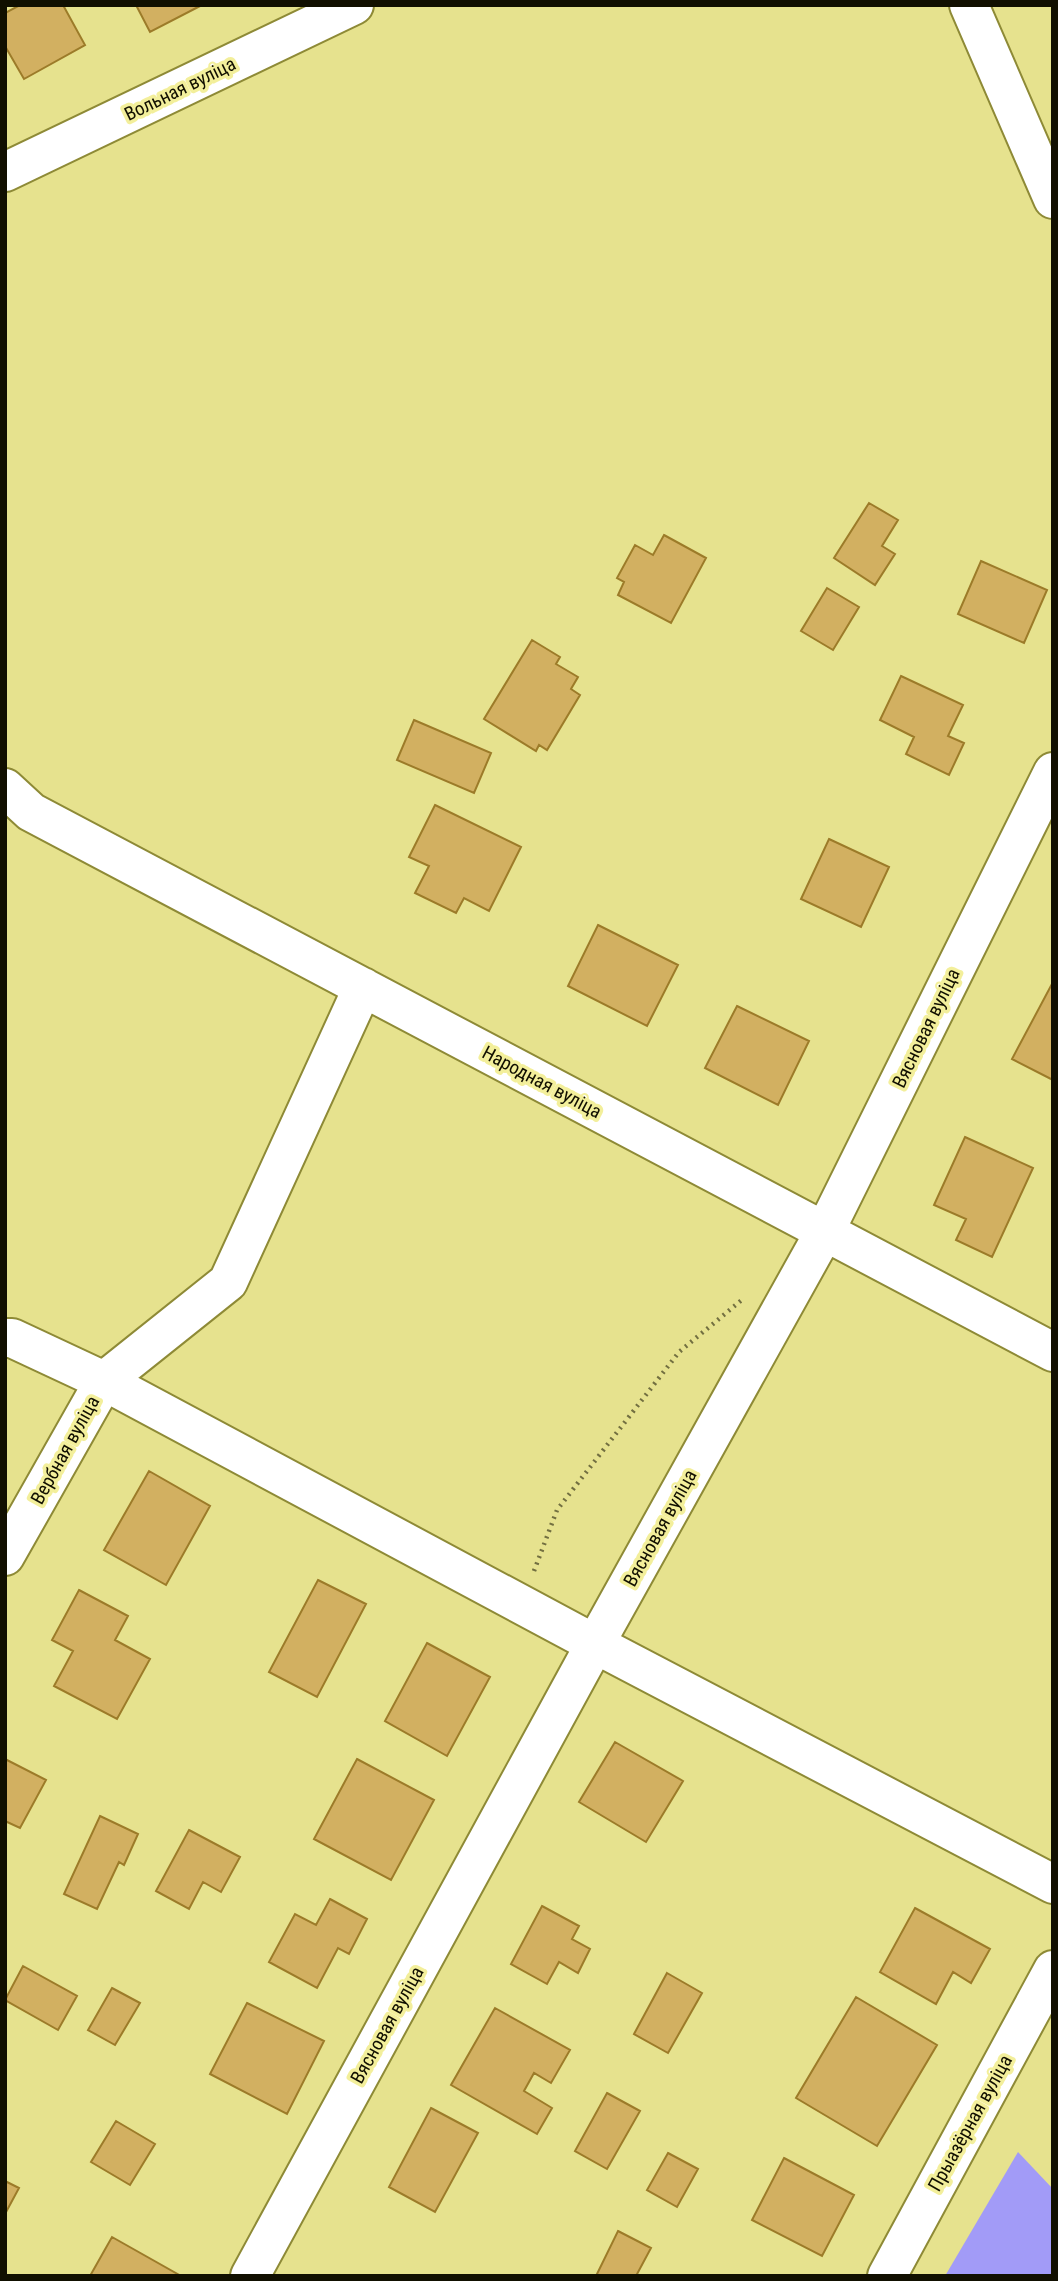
<svg xmlns="http://www.w3.org/2000/svg" width="1058" height="2281" font-family="'Roboto Condensed',sans-serif">
	<rect width="100%" height="100%" fill="#e6e28e"/>
	<path fill="#a29bf7" d="M1018 2152 1053 2189V2276H945Z"/>
	<path fill="#d2b061" stroke="#9c7b29" stroke-width="2" d="M20 5H63L85 45 24 79 5 46V13Z
		M136 5H202L150 32Z
		M869 503 898 520 882 546 895 554 875 585 834 558Z
		M664 535 706 558 671 623 618 595 624 582 617 578 635 545 653 555Z
		M981 561 1047 590 1024 643 958 614Z
		M827 588 859 607 833 650 801 631Z
		M532 640 560 657 556 664 578 677 571 689 580 695 547 750 539 745 536 751 484 719Z
		M901 676 963 705 948 736 964 743 949 775 906 754 914 737 880 720Z
		M414 720 491 753 474 793 397 760Z
		M435 805 521 847 489 911 464 898 456 913 415 893 429 866 409 857Z
		M829 839 889 867 861 927 801 899Z
		M598 925 678 965 647 1026 568 986Z
		M1053 982V1080L1012 1059Z
		M737 1006 809 1041 778 1105 705 1068Z
		M965 1137 1033 1168 992 1257 956 1240 966 1219 934 1205Z
		M149 1471 210 1506 166 1585 104 1550Z
		M318 1580 366 1604 317 1697 269 1672Z
		M79 1590 128 1616 115 1640 150 1659 117 1719 54 1686 73 1651 52 1640Z
		M427 1643 490 1677 447 1756 385 1721Z
		M615 1742 683 1781 646 1842 579 1802Z
		M5 1759 46 1780 20 1828 5 1821Z
		M357 1759 434 1800 391 1880 314 1839Z
		M100 1816 138 1834 124 1865 119 1862 97 1909 64 1894Z
		M189 1830 240 1857 221 1892 203 1882 189 1909 156 1891Z
		M330 1899 367 1919 349 1954 338 1948 317 1988 269 1962 295 1914 316 1925Z
		M542 1906 579 1926 572 1939 590 1949 578 1973 559 1962 547 1984 511 1964Z
		M915 1908 990 1949 971 1983 953 1972 936 2004 880 1972Z
		M23 1966 77 1996 58 2030 5 2000Z
		M667 1973 702 1993 668 2053 634 2034Z
		M112 1988 140 2003 115 2045 88 2030Z
		M856 1997 937 2045 877 2146 796 2098Z
		M247 2003 324 2041 287 2114 210 2074Z
		M495 2008 570 2050 551 2083 534 2073 524 2091 552 2108 537 2134 451 2085Z
		M607 2093 640 2111 607 2169 575 2151Z
		M431 2108 478 2133 435 2212 389 2187Z
		M116 2121 155 2144 130 2185 91 2162Z
		M668 2153 698 2169 677 2207 647 2190Z
		M784 2158 854 2195 822 2256 752 2220Z
		M5 2181 19 2188 5 2214Z
		M618 2231 651 2248 636 2276H596Z
		M112 2237 181 2276H90Z"/>
	<g fill="none" stroke-linecap="round" stroke-linejoin="round">
		<defs>
			<path id="street" d="M969 5 1053 199
				M5 172 354 5
				M5 788 31 812 1053 1352
				M5 1338H12L104 1381 595 1644 1053 1884
				M5 1556 104 1381 228 1282 363 987
				M250 2276 595 1644 825 1231 1053 772
				M887 2276 1053 1970"/>
		</defs>
		<use href="#street" stroke="#8e8a36" stroke-width="42"/>
		<path stroke="#726f40" stroke-width="4.5" stroke-dasharray="2 5" stroke-linecap="butt" d="M534 1571 557 1510 679 1352 743 1299"/>
		<use href="#street" stroke="#fff" stroke-width="38"/>
	</g>
	<g text-anchor="middle" dominant-baseline="central" stroke-width="7" stroke-linejoin="round" paint-order="stroke">
		<g font-size="19" fill="#110f00" stroke="#f3ef9b">
			<text transform="translate(180 89) rotate(-26)">Вольная вуліца</text>
			<text transform="translate(926 1028) rotate(-64)">Вясновая вуліца</text>
			<text transform="translate(542 1082) rotate(28)">Народная вуліца</text>
			<text transform="translate(65 1450) rotate(-61)">Вербная вуліца</text>
			<text transform="translate(660 1528) rotate(-61)">Вясновая вуліца</text>
			<text transform="translate(387 2025) rotate(-61)">Вясновая вуліца</text>
			<text transform="translate(970 2123) rotate(-61)">Прыазёрная вуліца</text>
		</g>
	</g>
	<rect width="1058" height="2281" fill="none" stroke="#110f00" stroke-width="14"/>
</svg>
